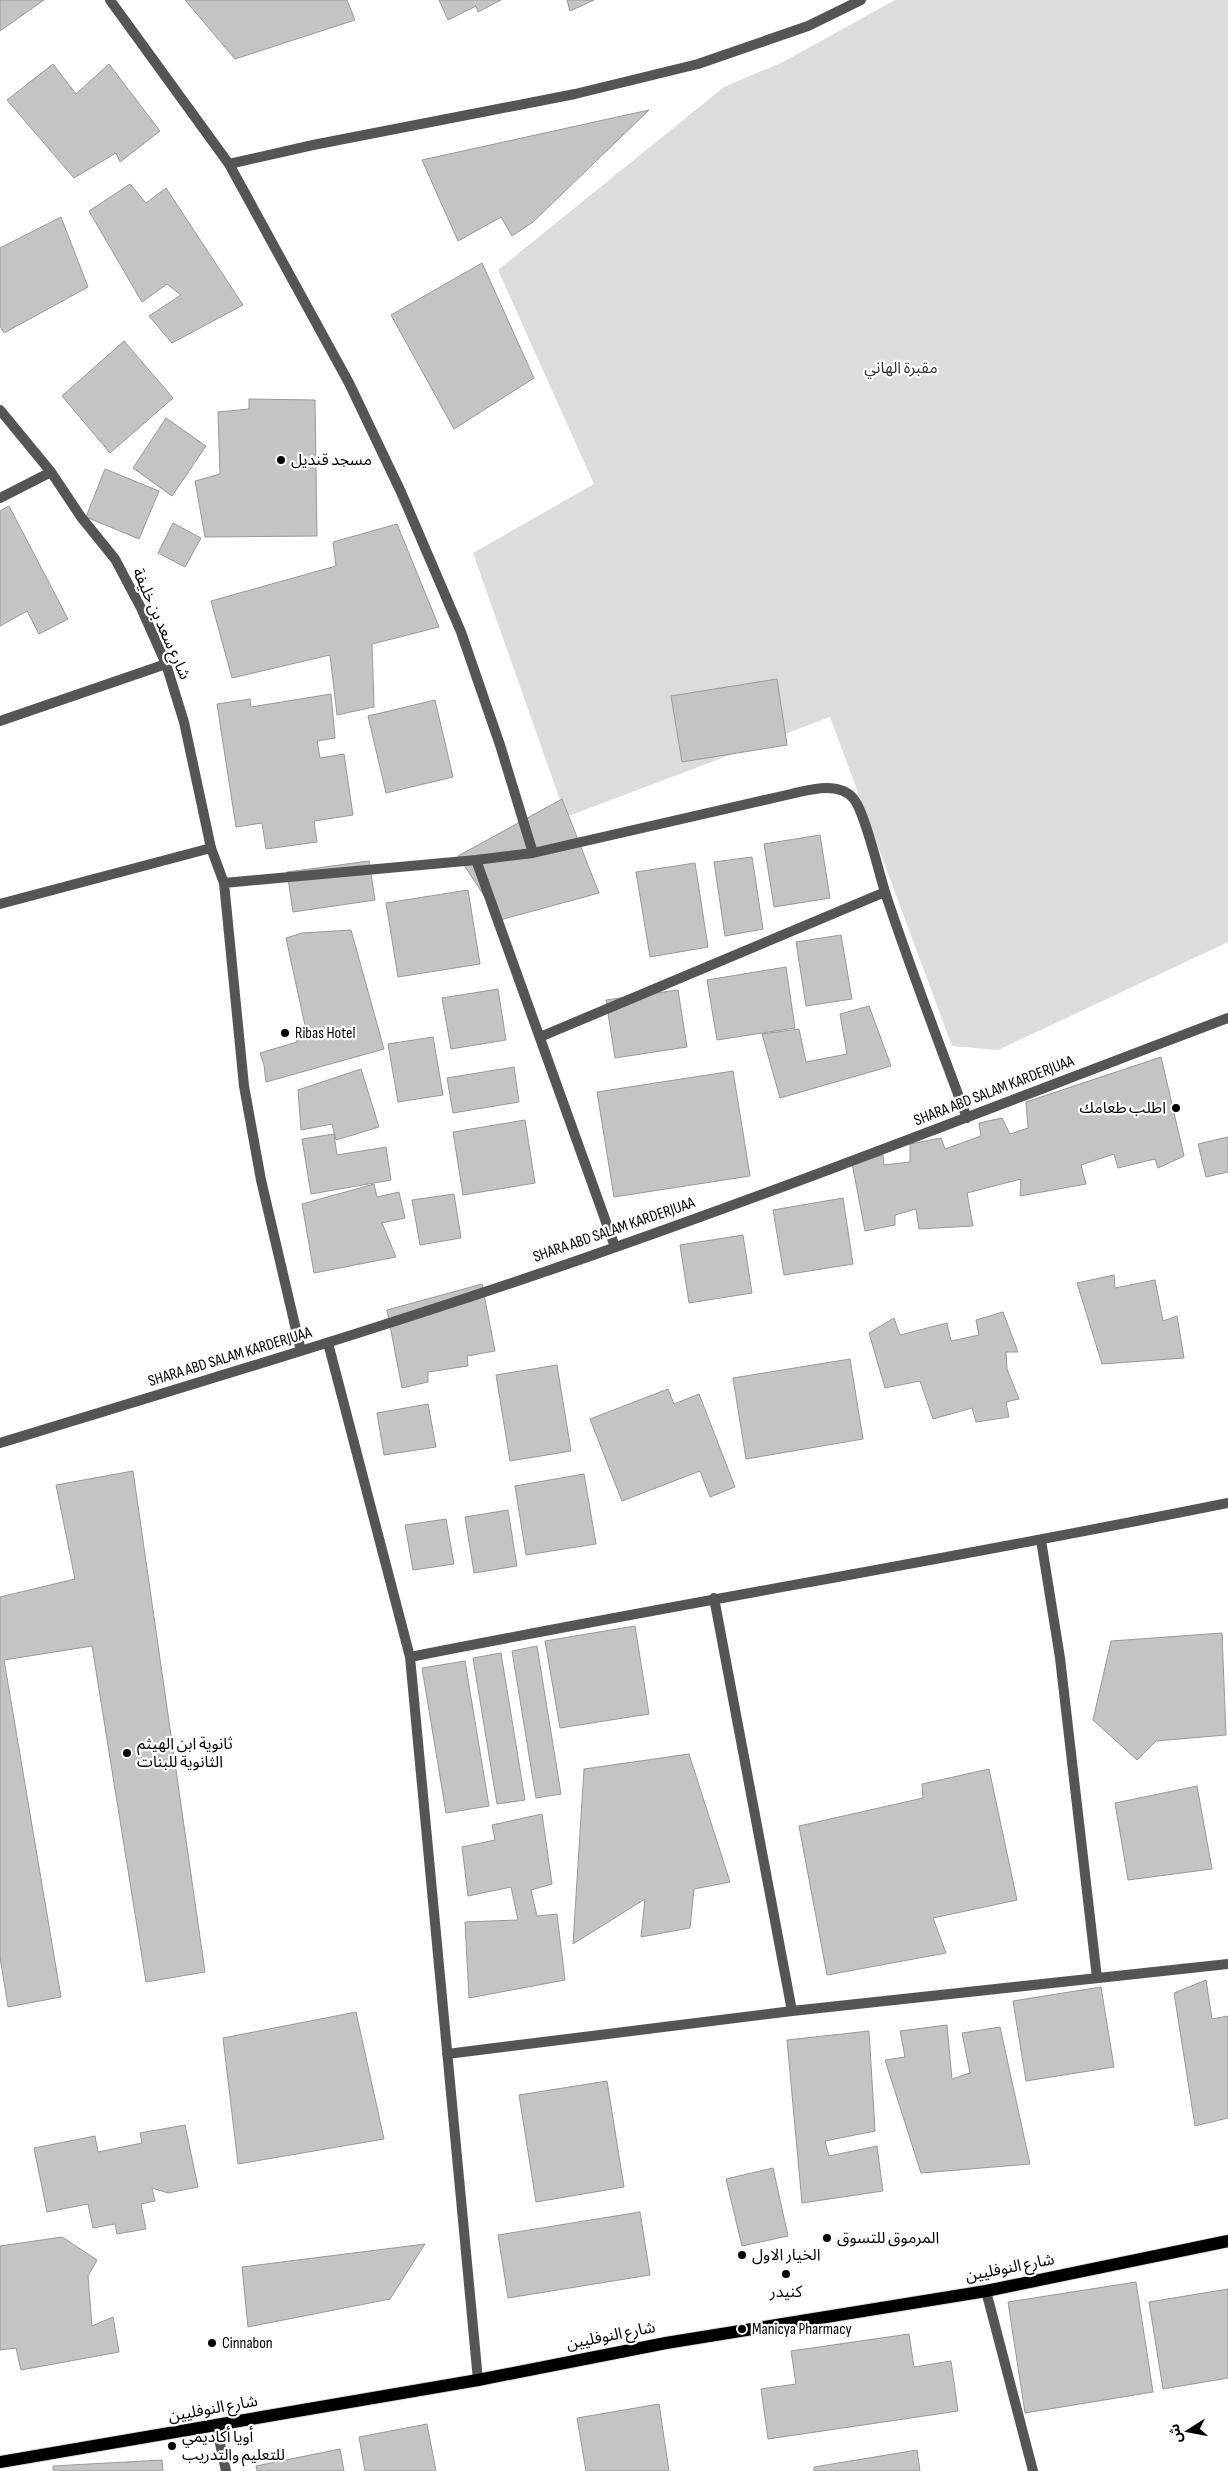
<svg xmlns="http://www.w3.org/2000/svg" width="1228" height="2471" font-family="'Sofia Sans Condensed','Noto Sans Arabic',sans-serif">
	<rect width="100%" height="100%" fill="#fff"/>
	<path fill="#dcdcdc" d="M895 0H1228V942L998 1050 952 1046 830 717 566 817 473 553 594 484 498 270 724 87 783 62Z"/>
	<path fill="#c4c4c4" stroke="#999" d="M0 0H44L0 31Z
		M185 0H347L355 20 235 59Z
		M439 0H501L478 12 476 6 448 20Z
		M567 0H594L570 11Z
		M53 64 76 94 109 64 160 131 120 162 116 153 74 178 7 100Z
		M649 110 533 222 512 236 501 217 458 241 422 160Z
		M130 184 146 203 166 188 243 305 172 343 149 316 181 295 167 284 142 302 89 211Z
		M61 217 88 287 4 333 0 326V248Z
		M482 263 534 378 454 429 391 315Z
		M124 341 173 398 110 453 62 396Z
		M249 399 315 400 317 536 205 537 195 481 220 474 218 412 249 409Z
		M166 418 206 446 172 496 133 468Z
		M105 469 159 491 139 539 86 517Z
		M9 506 68 619 39 634 27 611 0 626V511Z
		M173 523 201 538 185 567 158 553Z
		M397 524 439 627 372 644 374 707 337 715 330 655 232 678 211 601 336 566 333 542Z
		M777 679 787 745 682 762 671 696Z
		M331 694 335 738 317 741 320 758 344 754 353 815 314 821 317 842 266 849 262 823 236 827 217 704 250 699 251 707Z
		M435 700 453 777 386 793 368 716Z
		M562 799 599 893 500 920 458 856Z
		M820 835 830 898 774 907 764 844Z
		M752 857 763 929 725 936 714 862Z
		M369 861 375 900 293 912 287 872Z
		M695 863 708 947 650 957 636 872Z
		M468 890 480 964 398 977 386 903Z
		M351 930 384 1049 266 1082 264 1065 260 1053 297 1042 295 1034 306 1030 286 938 302 933Z
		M841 935 852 999 806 1006 796 942Z
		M786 967 795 1028 717 1040 707 980Z
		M498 989 506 1040 451 1049 442 998Z
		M678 990 687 1047 615 1058 606 1000Z
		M869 1006 891 1066 780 1098 762 1034 799 1029 806 1062 847 1054 840 1014Z
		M433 1037 443 1095 398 1102 388 1044Z
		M1161 1057 1184 1156 1158 1168 1155 1159 1118 1168 1114 1154 1081 1165 1086 1184 1020 1196 1021 1179 967 1193 973 1226 919 1229 916 1209 895 1215V1225L865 1231 852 1163 883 1155 884 1165 910 1162V1144L941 1138 945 1149 981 1136 979 1123 1002 1118 1010 1134 1028 1128 1026 1102Z
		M514 1067 519 1102 453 1113 447 1078Z
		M361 1069 379 1127 336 1140 332 1124 301 1130 298 1090Z
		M733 1071 750 1176 614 1197 597 1092Z
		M525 1120 535 1183 463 1195 453 1132Z
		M334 1134 337 1155 386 1147 391 1180 311 1194 302 1139Z
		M1228 1137V1172L1206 1177 1198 1144Z
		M374 1184 377 1197 399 1192 405 1218 382 1223 396 1257 314 1273 302 1204Z
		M454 1194 461 1238 420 1245 412 1200Z
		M843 1198 853 1264 784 1275 773 1210Z
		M743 1235 752 1293 689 1303 680 1245Z
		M1114 1275 1115 1288 1155 1280 1163 1321 1177 1316 1184 1358 1102 1364 1077 1283Z
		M482 1284 495 1351 467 1356 468 1366 428 1372V1382L402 1388 387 1310Z
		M1003 1312 1018 1352H1006L1007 1369 1019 1399 1006 1402 1009 1417 976 1422 972 1408 933 1419 920 1381 885 1388 869 1333 894 1318 900 1335 947 1323 951 1341 979 1335 976 1320Z
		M850 1359 863 1439 746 1459 733 1378Z
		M557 1365 571 1451 510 1461 496 1375Z
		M668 1389 674 1404 699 1394 735 1487 710 1497 700 1471 622 1501 590 1419Z
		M428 1404 436 1447 384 1455 377 1413Z
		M133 1471 205 1972 146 1982 92 1646 4 1660 61 1997 8 2007 0 1957V1597L75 1579 56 1485Z
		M584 1474 596 1544 526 1555 515 1486Z
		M508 1510 517 1566 474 1573 465 1517Z
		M446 1519 454 1564 413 1570 405 1525Z
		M635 1626 649 1714 560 1728 545 1641Z
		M1222 1633 1226 1735 1156 1741 1137 1760 1093 1720 1111 1641Z
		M537 1646 561 1794 536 1798 512 1651Z
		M501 1653 525 1800 497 1804 473 1658Z
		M465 1661 489 1806 446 1813 422 1668Z
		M689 1754 730 1882 694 1889 690 1928 641 1937 645 1899 573 1944 584 1769Z
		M989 1769 1017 1900 933 1918 946 1953 827 1975 799 1826 923 1798 922 1784Z
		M1197 1786 1212 1869 1128 1880 1115 1803Z
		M542 1814 552 1884 531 1890 537 1916 557 1914 565 1980 469 1998 465 1922 518 1920 511 1887 468 1896 462 1847 495 1840 492 1825Z
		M1206 1980 1212 2019 1228 2016V2118L1195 2126 1174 1993Z
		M1101 1987 1114 2067 1026 2081 1013 2001Z
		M356 2012 384 2139 238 2164 223 2038Z
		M947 2025 952 2079 970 2073 962 2033 1000 2027 1030 2164 921 2173 885 2060 905 2057 900 2031Z
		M869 2031 875 2131 825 2141 829 2156 877 2146 883 2191 802 2203 787 2040Z
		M607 2081 624 2187 536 2202 519 2095Z
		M185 2125 198 2187 168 2193 152 2188 155 2201 141 2204 146 2229 117 2234 115 2224 93 2228 88 2204 47 2212 34 2148 95 2136 98 2152 142 2143 140 2133Z
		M773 2168 788 2236 742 2246 726 2179Z
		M640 2212 650 2275 508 2298 498 2235Z
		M62 2237 97 2260 88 2276 92 2326 113 2317 119 2352 21 2370 16 2348 0 2350V2246Z
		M425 2244 390 2299 248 2327 242 2267Z
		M1136 2282 1153 2392 1025 2413 1008 2302Z
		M1228 2289V2378L1163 2389 1149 2302Z
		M909 2334 914 2367 951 2361 958 2411 768 2439 761 2389 796 2384 791 2351Z
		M659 2404 669 2471H586L577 2418Z
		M427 2424 436 2471H365L359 2437Z
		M340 2449 344 2471H257L256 2466Z
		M917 2450 920 2471H814V2467Z
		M162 2460 163 2471H53V2466Z"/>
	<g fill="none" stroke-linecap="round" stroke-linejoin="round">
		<defs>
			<path id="primary" d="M0 2462 478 2380 666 2343 986 2291 1228 2241"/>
		</defs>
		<use href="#primary" stroke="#dbdbdb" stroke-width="14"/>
		<path stroke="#555" stroke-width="10" d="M0 721 166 664
			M0 904 211 848"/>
		<path stroke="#555" stroke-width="10" d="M110 0 229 164 349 383 401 492 461 632 500 745 533 853
			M229 164 313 145 575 94 698 64 808 26 861 0
			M0 410 51 472 81 517 115 559 141 608 166 664 184 722 211 848 224 883 244 1086 261 1180 301 1351
			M0 498 51 472
			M476 860 615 1247
			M224 883 476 860 533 853 791 794C809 790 838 781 853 798 864 809 879 873 885 892 910 968 939 1043 967 1118
			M540 1037 885 892
			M328 1343 410 1657 478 2380
			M0 1443C206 1380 413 1319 616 1247 821 1175 1024 1095 1228 1018
			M1041 1540 1060 1658 1097 1978
			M714 1598 792 2011
			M410 1657C682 1603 956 1558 1228 1503
			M447 2054 792 2011 1228 1964
			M986 2291 1033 2471
			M216 2425 226 2471"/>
		<use href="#primary" stroke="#000" stroke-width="12"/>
	</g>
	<g fill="#000" stroke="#fff" stroke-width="2">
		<circle cx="281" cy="460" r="5"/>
		<circle cx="285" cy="1033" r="5"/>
		<circle cx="1176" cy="1108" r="5"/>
		<circle cx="127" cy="1753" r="5"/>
		<circle cx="827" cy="2238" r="5"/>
		<circle cx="742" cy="2255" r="5"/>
		<circle cx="786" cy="2274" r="5"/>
		<circle cx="742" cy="2329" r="5"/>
		<circle cx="212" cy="2343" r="5"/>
		<circle cx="172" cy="2446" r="5"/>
	</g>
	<g text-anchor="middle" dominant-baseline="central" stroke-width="4.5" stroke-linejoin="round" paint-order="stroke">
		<g font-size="16" fill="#333" stroke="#fff">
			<text x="901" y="368">مقبرة الهاني</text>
		</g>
		<g font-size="16" fill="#000" stroke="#fff" text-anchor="start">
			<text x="291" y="460">مسجد قنديل</text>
			<text x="295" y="1033">Ribas Hotel</text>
			<text x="1166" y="1108" text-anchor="end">اطلب طعامك</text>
			<text x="137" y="1744">ثانوية ابن الهيثم<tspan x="137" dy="18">الثانوية للبنات</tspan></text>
			<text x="837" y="2238">المرموق للتسوق</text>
			<text x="752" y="2255">الخيار الاول</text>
			<text x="786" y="2292" text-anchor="middle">كنيدر</text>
			<text x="752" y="2329">Manicya Pharmacy</text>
			<text x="222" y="2343">Cinnabon</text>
			<text x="182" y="2437">أويا أكاديمي<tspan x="182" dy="18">للتعليم والتدريب</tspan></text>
		</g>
		<g font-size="16" fill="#000" stroke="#fff">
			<text transform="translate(161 624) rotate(66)">شارع سعد بن خليفة</text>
			<text transform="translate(994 1091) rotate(-21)">SHARA ABD SALAM KARDERJUAA</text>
			<text transform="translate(614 1230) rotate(-19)">SHARA ABD SALAM KARDERJUAA</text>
			<text transform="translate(230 1357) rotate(-17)">SHARA ABD SALAM KARDERJUAA</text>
			<text transform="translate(1010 2268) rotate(-11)">شارع النوفليين</text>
			<text transform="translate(611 2336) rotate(-11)">شارع النوفليين</text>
			<text transform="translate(213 2409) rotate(-10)">شارع النوفليين</text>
		</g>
	</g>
	<g transform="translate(1188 2431) rotate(259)" stroke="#ffffff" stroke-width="4" paint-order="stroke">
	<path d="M0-4L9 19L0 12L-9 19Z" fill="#000000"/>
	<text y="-8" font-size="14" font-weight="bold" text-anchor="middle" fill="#000000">ش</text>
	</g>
</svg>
